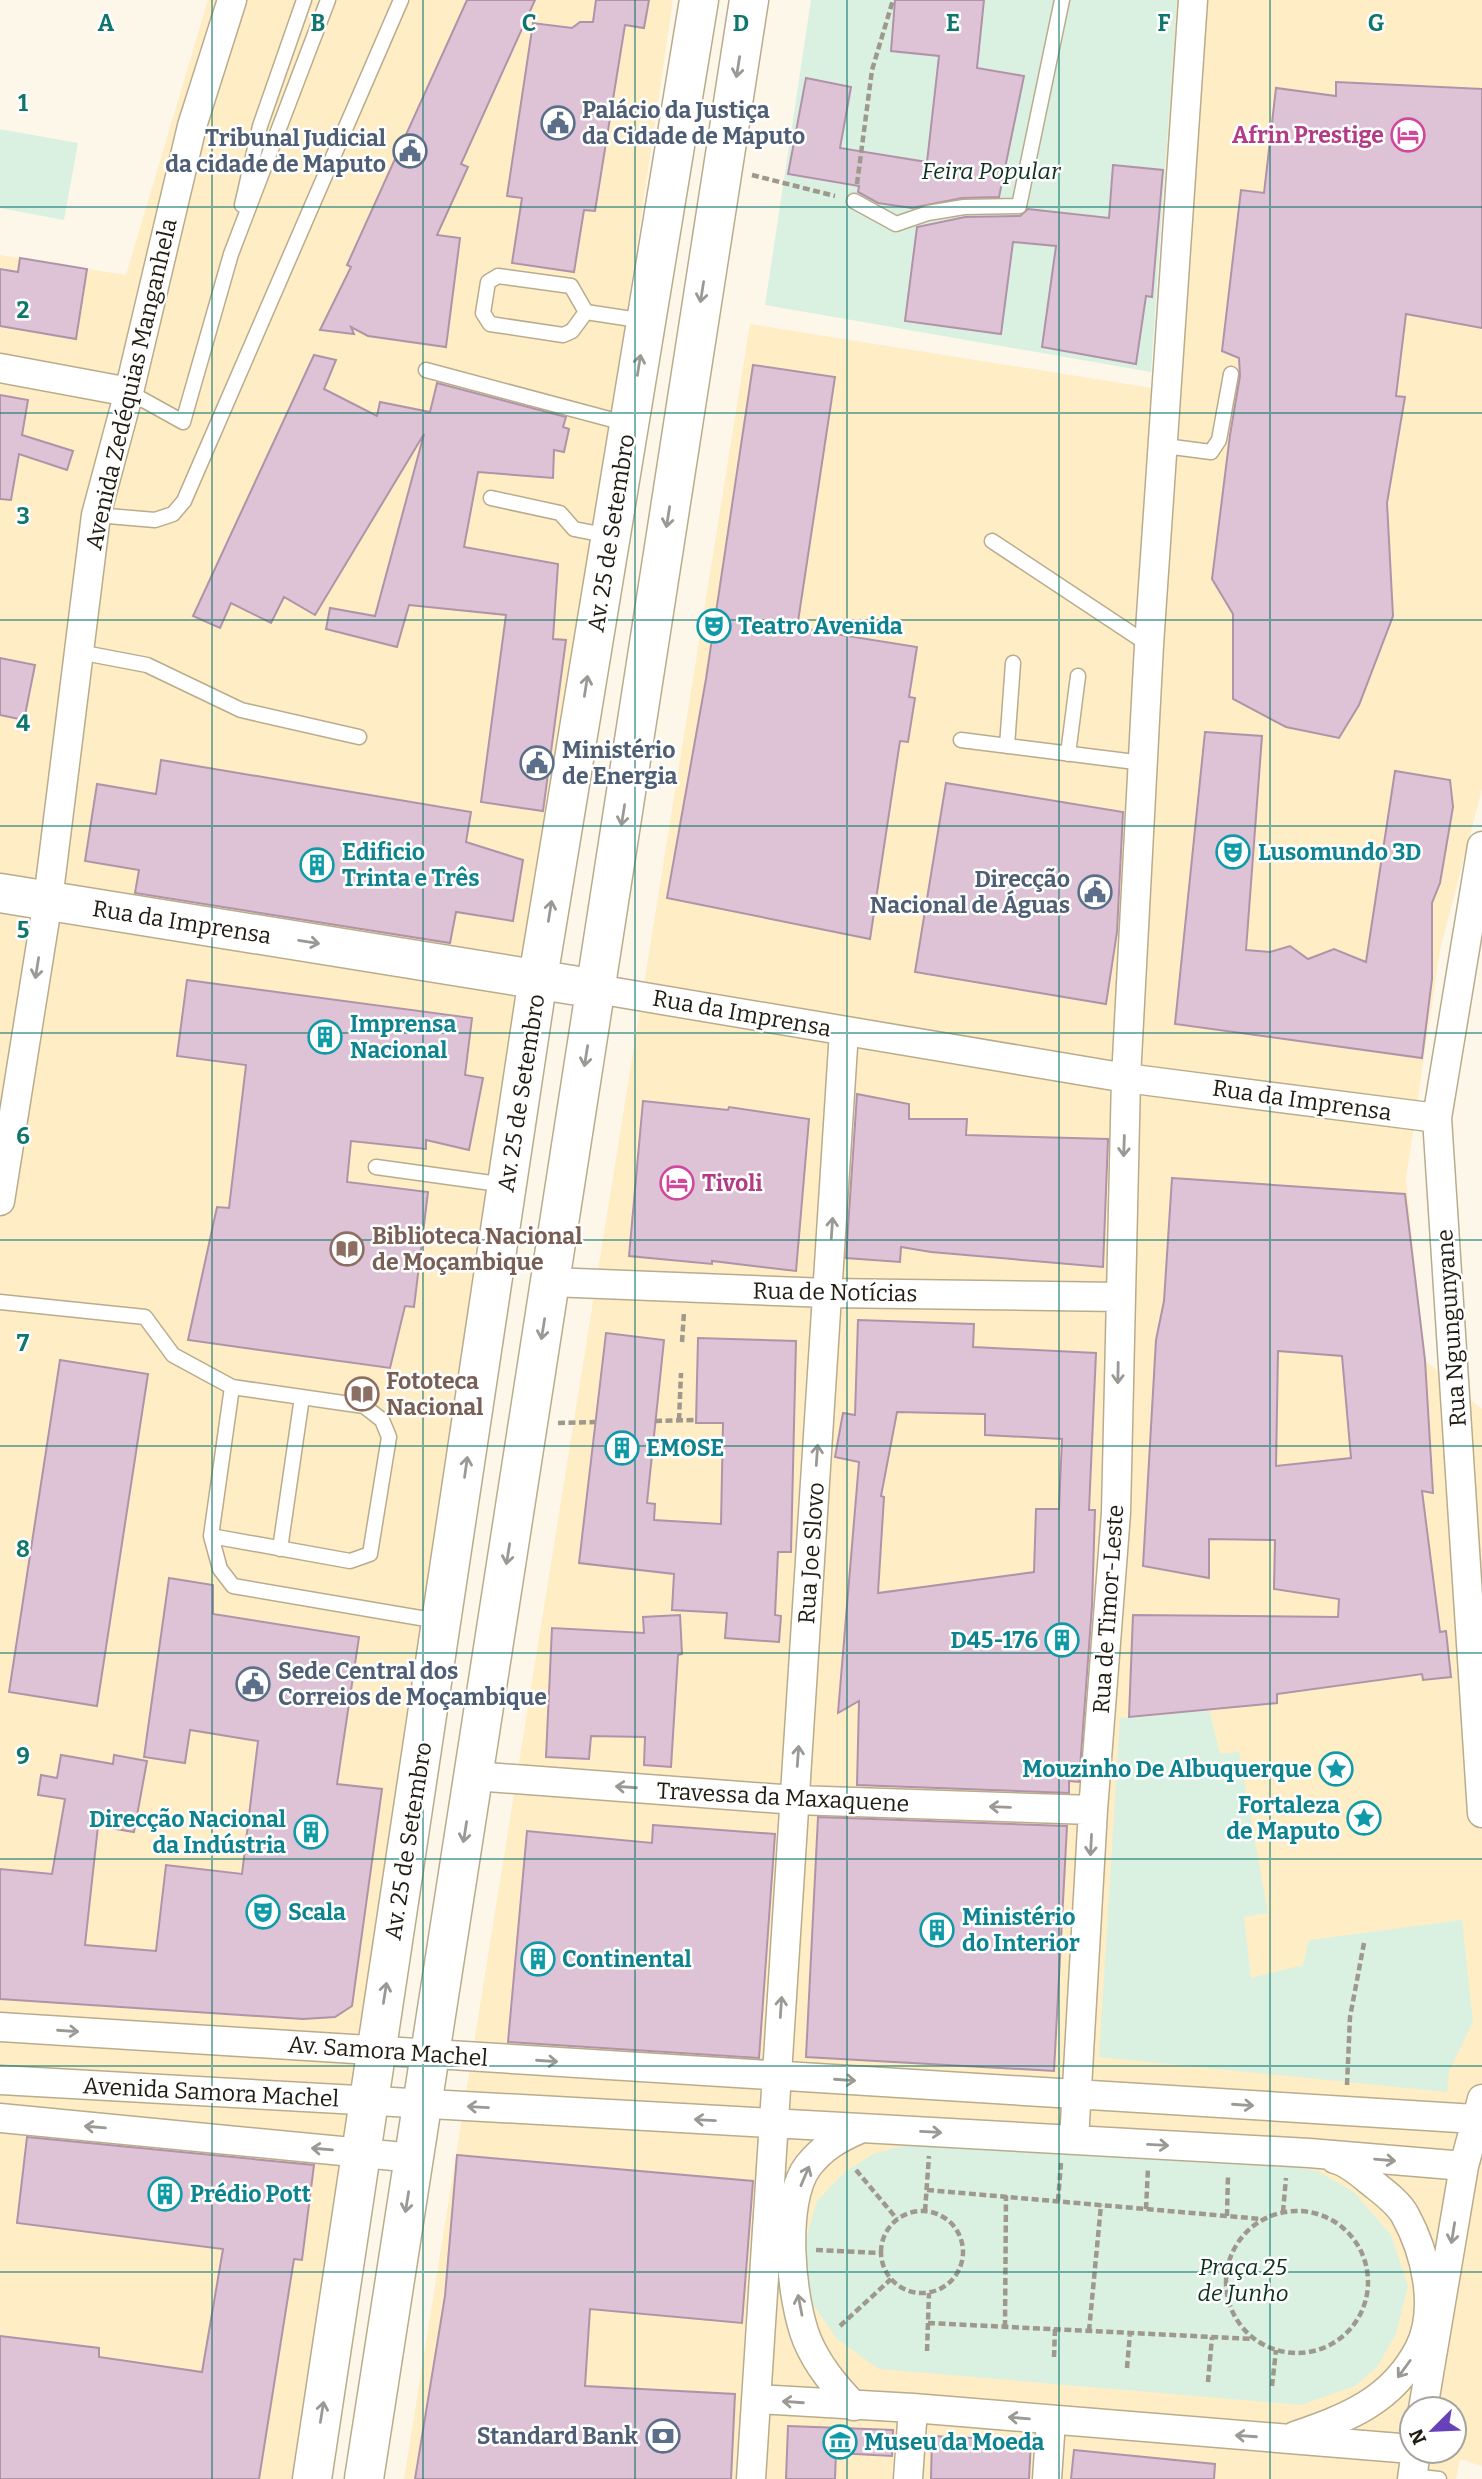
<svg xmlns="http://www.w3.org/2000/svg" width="1482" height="2479" font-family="Bitter,serif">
	<rect width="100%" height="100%" fill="#fdf7ea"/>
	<path fill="#feedc5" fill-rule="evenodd" d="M208 0H673L368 2070 300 2479H0V255L126 275Z
		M1176 0H1482V789L1440 950 1406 1179 1425 1360 1482 1409V2466L1460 2459 1456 2479H404L750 324 1152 388ZM1412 2409H1454V2451H1412Z"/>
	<path fill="#daf1e2" d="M811 0H1177L1151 372 765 305Z
		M0 129 78 143 64 220 0 208Z
		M1209 1709 1220 1754 1239 1752 1268 1913 1244 1917 1251 1978 1303 1965 1309 1940 1462 1920 1473 2022 1449 2071 1447 2092 1099 2057 1120 1718Z
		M910 2144 1262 2162 1317 2171 1354 2192 1391 2235 1408 2286 1396 2334 1377 2367 1355 2386 1301 2405 879 2369 837 2339 812 2303 803 2249 817 2201 845 2172 873 2154Z"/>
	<path fill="#dec2d6" stroke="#b093a8" stroke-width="2" fill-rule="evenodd" d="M467 0H535L461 164 468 167 437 235 460 238 446 347 368 336 351 327 354 334 320 330 351 267 347 265Z
		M596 0H649L644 28 625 25 595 211 584 210 574 272 512 263 522 198 507 196 533 23 572 28 580 22H593Z
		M895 0H984L977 68 1024 76 999 197 962 198 912 208 878 203 858 192 859 186 788 174 806 78 851 87 840 148 927 162 939 56 891 51Z
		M1336 82 1482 89V328L1406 314 1396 396 1405 397 1387 503 1393 616 1359 705 1339 738 1286 727 1233 699V614L1212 579 1230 435 1240 376 1239 358 1222 351 1241 190 1264 193 1276 88 1336 96Z
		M1113 165 1163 170 1152 297 1146 296 1136 364 1042 347 1056 246 1013 242 1001 334 905 321 917 227 965 217 1020 216 1028 209 1109 218Z
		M20 258 87 269 76 339 0 326V269L18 272Z
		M314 355 336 360 324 389 377 416 380 402 430 412 437 383 566 417 563 427 569 429 564 452 554 450 553 478 478 472 464 547 558 564 553 639 566 640 543 811 481 802 506 615 409 605 397 647 326 629 330 608 375 616 424 434 315 615 284 597 271 623 231 603 220 628 193 616Z
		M753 365 835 377 797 628 917 647 909 697 915 698 908 742 900 741 870 939 667 898 706 679Z
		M0 395 28 400 22 435 73 451 67 470 19 454 11 500 0 499Z
		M0 658 35 665 24 720 0 715Z
		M1205 732 1262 736 1246 950 1270 952 1290 946 1308 959 1334 949 1366 962 1395 771 1450 780 1453 807 1440 883 1432 903V979L1422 1058 1175 1024Z
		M161 760 471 812 466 842 523 860 513 921 456 912 450 943 135 893 139 870 85 861 97 784 156 794Z
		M946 783 1123 812 1117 932 1106 1004 915 972Z
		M187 980 472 1018 465 1075 483 1078 469 1150 426 1140V1149L351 1141 347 1182 428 1192 414 1307 405 1306 390 1368 188 1340 217 1207 229 1208 246 1065 177 1056Z
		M857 1094 909 1104V1119H967L966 1135 1108 1139 1103 1267 931 1252 901 1247 900 1262 846 1258Z
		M643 1101 728 1110 729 1107 809 1119 796 1271 712 1261V1264L629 1256Z
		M1172 1178 1405 1194 1425 1360 1433 1493 1422 1491 1440 1632 1446 1631 1451 1677 1423 1680 1422 1674 1277 1694V1703L1129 1717 1133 1615 1338 1617 1339 1599 1274 1589 1275 1540 1209 1539V1578L1143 1566 1156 1340 1164 1301ZM1278 1351 1342 1356 1351 1458 1276 1466Z
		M858 1320 974 1324 973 1347 1096 1353 1089 1510H1095L1092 1606 1079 1782 1069 1781V1793L857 1785 859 1701 838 1713 859 1462 835 1457 843 1413 855 1415ZM897 1412 985 1414V1435L1062 1439 1059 1509H1036L1034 1572 878 1593 884 1497 881 1496Z
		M606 1333 664 1340 647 1503 655 1504 654 1520 721 1524 723 1423H696L698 1338 796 1341 791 1552H778L775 1615 781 1616 779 1642 725 1638 727 1613 672 1610 674 1574 579 1563Z
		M60 1360 148 1374 97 1706 9 1692Z
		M169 1578 213 1585V1614L359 1637 337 1784 382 1789 352 2006 335 2017 303 2019 0 1999V1869L52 1874 65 1799 38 1795 41 1775 57 1778 61 1755 113 1764 114 1755 147 1761 134 1832 98 1826 85 1945 156 1951 166 1865 242 1874 258 1741 190 1730 185 1763 144 1757Z
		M680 1615 682 1654 678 1655 671 1767 644 1765 645 1737 591 1736 589 1759 546 1757 552 1628 644 1633 643 1617Z
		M818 1817 1067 1826 1054 2071 806 2057Z
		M653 1825 775 1834 759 2058 508 2042 527 1831 652 1843Z
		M27 2137 314 2165 302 2260 294 2259 259 2479H0V2336L99 2348V2357L202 2372 223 2249 17 2223Z
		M457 2155 753 2181 742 2323 590 2309 585 2386 735 2394 731 2479H415L445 2296Z
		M788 2426 893 2430 892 2456 836 2453 835 2479H786Z
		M932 2436 1031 2441 1029 2479H931Z
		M1074 2450 1215 2464 1214 2479H1071Z"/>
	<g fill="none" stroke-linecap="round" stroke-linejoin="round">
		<defs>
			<path id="service" d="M854 201 896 224 928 213 964 207 1019 206 1062 0
				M242 205 260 126 304 0
				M498 276 571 286 586 312 572 331 563 335 490 324 483 313 488 282Z
				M586 312 645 321
				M426 370 628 424
				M129 392 183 422 231 254 328 0
				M1165 446 1211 452 1219 440 1231 374
				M491 498 560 513 574 529 610 536
				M96 515 155 520 173 514 184 501 401 0
				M992 541 1149 645
				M79 652 147 665 241 710 359 737
				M961 740 1143 763
				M1007 746 1013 663
				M1068 754 1078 676
				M376 1167 506 1185
				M0 1302 145 1317 173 1355 232 1387 364 1406 382 1420 389 1437 370 1554 350 1561 211 1536
				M232 1387 211 1536 220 1569 233 1586 438 1621
				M280 1549 302 1397
				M1412 2476 1439 2479"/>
			<path id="minor" d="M0 368 129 392
				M1482 846 1437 1118 1482 1813
				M597 989 1126 1078 1437 1118
				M0 1201 48 900 96 515 129 392 192 126 232 0
				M551 1282 827 1293 1120 1297
				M474 1776 795 1800 1093 1810
				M0 2027 1475 2119
				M0 2080 1309 2153 1464 2166
				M0 2118 414 2158
				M1074 2140 1093 1810 1116 1513 1126 1078 1149 645 1193 0
				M756 2399 913 2408 1412 2449
				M854 2406C835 2386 818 2366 807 2340 791 2300 781 2202 808 2166 823 2147 839 2138 860 2129
				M1423 2409 1464 2166 1482 2099
				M1295 2436C1347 2418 1392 2401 1419 2349 1439 2309 1426 2253 1405 2215 1398 2202 1382 2191 1371 2182 1360 2173 1348 2162 1335 2159
				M751 2479 844 1031
				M908 2479 913 2408
				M1047 2479 1051 2421
				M1412 2479 1416 2451"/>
			<path id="secondary" d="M0 893 597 989
				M312 2479 538 978 699 0
				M364 2479 749 0"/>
		</defs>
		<use href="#service" stroke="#b9ac8d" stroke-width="17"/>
		<use href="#minor" stroke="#b9ac8d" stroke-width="31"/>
		<use href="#secondary" stroke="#b9ac8d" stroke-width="41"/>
		<path stroke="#9e998c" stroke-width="4.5" stroke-dasharray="7 3.5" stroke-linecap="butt" d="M752 175 835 196
			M857 184 872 70 893 0
			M682 1342 684 1312
			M679 1420 681 1373
			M655 1421 696 1420
			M558 1423 595 1422
			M1347 2085 1350 2017 1364 1943
			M856 2170 897 2219
			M927 2190 1261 2219
			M1058 2201 1061 2163
			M1146 2209 1148 2168
			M881 2252a41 41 0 1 1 82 0a41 41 0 1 1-82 0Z
			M925 2211 929 2156
			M1226 2282a71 71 0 1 1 142 0a71 71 0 1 1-142 0Z
			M1283 2212 1286 2178
			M1227 2216 1228 2175
			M816 2250 881 2253
			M928 2323 1254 2339
			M840 2326 891 2279
			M1005 2327 1006 2196
			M1089 2331 1101 2205
			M927 2351 929 2293
			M1054 2357 1055 2329
			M1127 2368 1130 2333
			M1208 2382 1212 2337
			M1272 2386 1276 2350"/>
		<use href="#service" stroke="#fff" stroke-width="14"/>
		<use href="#minor" stroke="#fff" stroke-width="28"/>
		<use href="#secondary" stroke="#fff" stroke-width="38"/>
	</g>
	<defs><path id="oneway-shaft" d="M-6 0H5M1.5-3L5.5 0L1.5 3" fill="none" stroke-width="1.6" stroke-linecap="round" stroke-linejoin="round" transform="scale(1.75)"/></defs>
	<g stroke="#9b9993">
		<use href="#oneway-shaft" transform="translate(738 67) rotate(99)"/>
		<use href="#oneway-shaft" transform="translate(702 292) rotate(99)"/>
		<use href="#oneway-shaft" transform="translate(639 365) rotate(-81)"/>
		<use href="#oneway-shaft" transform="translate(668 517) rotate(99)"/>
		<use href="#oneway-shaft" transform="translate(586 686) rotate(-81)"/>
		<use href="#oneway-shaft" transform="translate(623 815) rotate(99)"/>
		<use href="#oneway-shaft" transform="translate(550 911) rotate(-81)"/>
		<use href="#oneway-shaft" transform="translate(309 942) rotate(9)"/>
		<use href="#oneway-shaft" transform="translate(37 968) rotate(99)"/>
		<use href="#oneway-shaft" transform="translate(586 1056) rotate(99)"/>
		<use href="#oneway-shaft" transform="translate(1124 1146) rotate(92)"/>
		<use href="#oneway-shaft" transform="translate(832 1228) rotate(-86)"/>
		<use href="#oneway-shaft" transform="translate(543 1329) rotate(99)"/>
		<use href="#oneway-shaft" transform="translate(1118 1373) rotate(91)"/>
		<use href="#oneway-shaft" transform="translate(817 1455) rotate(-86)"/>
		<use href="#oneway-shaft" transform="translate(466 1467) rotate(-82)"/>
		<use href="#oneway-shaft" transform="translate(508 1554) rotate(99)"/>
		<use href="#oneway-shaft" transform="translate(798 1756) rotate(-86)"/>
		<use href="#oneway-shaft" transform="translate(626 1787) rotate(-176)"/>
		<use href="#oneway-shaft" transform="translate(1000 1807) rotate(-178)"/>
		<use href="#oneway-shaft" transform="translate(465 1832) rotate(99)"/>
		<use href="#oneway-shaft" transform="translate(1091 1845) rotate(93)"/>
		<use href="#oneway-shaft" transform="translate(385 1993) rotate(-81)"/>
		<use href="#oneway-shaft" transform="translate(781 2007) rotate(-86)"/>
		<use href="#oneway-shaft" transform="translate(68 2031) rotate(4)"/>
		<use href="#oneway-shaft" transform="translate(547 2061) rotate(4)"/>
		<use href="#oneway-shaft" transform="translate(845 2080) rotate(4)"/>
		<use href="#oneway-shaft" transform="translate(1243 2105) rotate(4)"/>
		<use href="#oneway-shaft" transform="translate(478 2107) rotate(-177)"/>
		<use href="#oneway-shaft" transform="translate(705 2120) rotate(-177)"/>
		<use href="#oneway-shaft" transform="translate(95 2127) rotate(-175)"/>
		<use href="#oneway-shaft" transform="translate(931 2132) rotate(3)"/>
		<use href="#oneway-shaft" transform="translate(1158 2145) rotate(3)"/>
		<use href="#oneway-shaft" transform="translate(322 2149) rotate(-175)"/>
		<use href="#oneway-shaft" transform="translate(1385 2160) rotate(5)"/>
		<use href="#oneway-shaft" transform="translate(805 2176) rotate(-67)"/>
		<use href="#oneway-shaft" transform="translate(407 2202) rotate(99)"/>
		<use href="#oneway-shaft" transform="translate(1453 2233) rotate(99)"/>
		<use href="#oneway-shaft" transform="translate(800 2305) rotate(-101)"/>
		<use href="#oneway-shaft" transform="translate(1404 2369) rotate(126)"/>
		<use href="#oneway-shaft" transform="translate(793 2402) rotate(-176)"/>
		<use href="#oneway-shaft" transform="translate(322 2412) rotate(-81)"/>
		<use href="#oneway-shaft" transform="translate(1019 2418) rotate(-175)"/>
		<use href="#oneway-shaft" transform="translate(1246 2436) rotate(-176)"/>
	</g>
	<path fill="none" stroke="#0f766e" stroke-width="2" stroke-opacity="0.55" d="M212 0V2479M423 0V2479M635 0V2479M847 0V2479M1059 0V2479M1270 0V2479M0 207H1482M0 413H1482M0 620H1482M0 826H1482M0 1033H1482M0 1240H1482M0 1446H1482M0 1653H1482M0 1859H1482M0 2066H1482M0 2272H1482"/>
	<defs>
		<symbol id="civic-ring" viewBox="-11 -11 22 22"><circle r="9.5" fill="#fff" stroke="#5c6f8a" stroke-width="1.5"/><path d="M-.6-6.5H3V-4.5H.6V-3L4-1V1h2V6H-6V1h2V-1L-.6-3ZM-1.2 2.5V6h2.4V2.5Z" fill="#5c6f8a"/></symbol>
		<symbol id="hotel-ring" viewBox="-11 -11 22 22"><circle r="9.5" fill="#fff" stroke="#d1479c" stroke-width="1.5"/><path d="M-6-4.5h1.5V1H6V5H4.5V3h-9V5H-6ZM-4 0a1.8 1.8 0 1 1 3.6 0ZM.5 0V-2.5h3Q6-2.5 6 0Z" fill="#d1479c"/></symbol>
		<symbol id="theatre-ring" viewBox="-11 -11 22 22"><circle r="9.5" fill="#fff" stroke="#0f9aa8" stroke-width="1.5"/><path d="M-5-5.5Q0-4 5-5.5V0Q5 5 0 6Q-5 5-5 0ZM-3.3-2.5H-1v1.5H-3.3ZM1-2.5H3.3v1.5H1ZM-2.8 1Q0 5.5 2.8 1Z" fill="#0f9aa8"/></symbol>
		<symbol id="building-ring" viewBox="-11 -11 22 22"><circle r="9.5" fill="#fff" stroke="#0f9aa8" stroke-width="1.5"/><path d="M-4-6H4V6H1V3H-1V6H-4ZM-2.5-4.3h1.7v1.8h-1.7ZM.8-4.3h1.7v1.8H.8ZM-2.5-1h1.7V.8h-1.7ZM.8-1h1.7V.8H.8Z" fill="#0f9aa8"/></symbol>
		<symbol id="library-ring" viewBox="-11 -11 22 22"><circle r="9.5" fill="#fff" stroke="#8d6e63" stroke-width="1.5"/><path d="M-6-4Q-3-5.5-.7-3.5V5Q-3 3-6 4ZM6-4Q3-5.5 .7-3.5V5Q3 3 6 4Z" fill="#8d6e63"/></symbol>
		<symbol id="sight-ring" viewBox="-11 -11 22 22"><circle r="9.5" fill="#fff" stroke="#0f9aa8" stroke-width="1.5"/><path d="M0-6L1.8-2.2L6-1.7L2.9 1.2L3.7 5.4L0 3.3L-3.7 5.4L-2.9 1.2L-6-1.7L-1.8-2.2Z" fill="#0f9aa8"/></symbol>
		<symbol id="bank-ring" viewBox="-11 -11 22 22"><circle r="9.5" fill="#fff" stroke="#5c6f8a" stroke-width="1.5"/><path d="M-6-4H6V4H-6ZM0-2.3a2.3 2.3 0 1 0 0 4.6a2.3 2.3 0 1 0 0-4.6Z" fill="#5c6f8a"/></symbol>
		<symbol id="museum-ring" viewBox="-11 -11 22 22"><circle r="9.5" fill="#fff" stroke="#0f9aa8" stroke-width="1.5"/><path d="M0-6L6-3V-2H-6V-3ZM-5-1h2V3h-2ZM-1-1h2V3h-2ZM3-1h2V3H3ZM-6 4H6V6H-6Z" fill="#0f9aa8"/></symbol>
	</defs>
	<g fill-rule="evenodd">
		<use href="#civic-ring" x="539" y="104" width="38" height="38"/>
		<use href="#hotel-ring" x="1389" y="116" width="38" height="38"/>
		<use href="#civic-ring" x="391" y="132" width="38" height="38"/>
		<use href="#theatre-ring" x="695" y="607" width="38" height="38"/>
		<use href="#civic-ring" x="518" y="744" width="38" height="38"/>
		<use href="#theatre-ring" x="1214" y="833" width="38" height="38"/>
		<use href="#building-ring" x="298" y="846" width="38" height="38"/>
		<use href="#civic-ring" x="1076" y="873" width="38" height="38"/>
		<use href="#building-ring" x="306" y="1018" width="38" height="38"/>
		<use href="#hotel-ring" x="658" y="1164" width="38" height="38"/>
		<use href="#library-ring" x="328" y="1230" width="38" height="38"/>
		<use href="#library-ring" x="343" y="1375" width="38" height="38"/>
		<use href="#building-ring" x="603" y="1429" width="38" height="38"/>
		<use href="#building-ring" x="1043" y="1621" width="38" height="38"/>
		<use href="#civic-ring" x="234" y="1665" width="38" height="38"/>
		<use href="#sight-ring" x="1317" y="1750" width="38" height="38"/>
		<use href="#sight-ring" x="1345" y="1799" width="38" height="38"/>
		<use href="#building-ring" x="292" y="1813" width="38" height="38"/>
		<use href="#theatre-ring" x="244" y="1893" width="38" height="38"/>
		<use href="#building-ring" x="918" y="1911" width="38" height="38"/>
		<use href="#building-ring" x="519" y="1940" width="38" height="38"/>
		<use href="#building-ring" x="146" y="2175" width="38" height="38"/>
		<use href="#bank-ring" x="644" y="2417" width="38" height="38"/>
		<use href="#museum-ring" x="821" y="2423" width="38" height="38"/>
	</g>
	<g text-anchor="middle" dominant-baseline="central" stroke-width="5" stroke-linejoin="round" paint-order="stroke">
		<g font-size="23" font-weight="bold" fill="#4e5e75" stroke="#fff" text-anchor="start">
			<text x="582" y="110">Palácio da Justiça<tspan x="582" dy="26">da Cidade de Maputo</tspan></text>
			<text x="386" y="138" text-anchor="end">Tribunal Judicial<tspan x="386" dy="26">da cidade de Maputo</tspan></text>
			<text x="562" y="750">Ministério<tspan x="562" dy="26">de Energia</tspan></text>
			<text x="1070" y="879" text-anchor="end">Direcção<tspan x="1070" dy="26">Nacional de Águas</tspan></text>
			<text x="278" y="1671">Sede Central dos<tspan x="278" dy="26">Correios de Moçambique</tspan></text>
			<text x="638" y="2436" text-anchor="end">Standard Bank</text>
		</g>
		<g font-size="23" font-weight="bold" fill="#b23c85" stroke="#fff" text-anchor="end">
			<text x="1384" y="135">Afrin Prestige</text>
			<text x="702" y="1183" text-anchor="start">Tivoli</text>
		</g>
		<g font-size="23" font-style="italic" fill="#0b321e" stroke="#fff">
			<text x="991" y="171">Feira Popular</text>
			<text x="1243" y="2267">Praça 25<tspan x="1243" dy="26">de Junho</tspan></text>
		</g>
		<g font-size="23" fill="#211c10" stroke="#fff">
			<text transform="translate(131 384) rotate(-77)">Avenida Zedéquias Manganhela</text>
			<text transform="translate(611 533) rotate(-81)">Av. 25 de Setembro</text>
			<text transform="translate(182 922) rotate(9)">Rua da Imprensa</text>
			<text transform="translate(742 1013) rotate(10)">Rua da Imprensa</text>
			<text transform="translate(521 1093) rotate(-81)">Av. 25 de Setembro</text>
			<text transform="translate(1302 1100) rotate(8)">Rua da Imprensa</text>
			<text transform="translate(835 1292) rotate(1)">Rua de Notícias</text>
			<text transform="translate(1451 1328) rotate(-94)">Rua Ngungunyane</text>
			<text transform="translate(811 1553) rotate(-86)">Rua Joe Slovo</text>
			<text transform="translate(1108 1609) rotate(-86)">Rua de Timor-Leste</text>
			<text transform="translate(783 1797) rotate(3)">Travessa da Maxaquene</text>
			<text transform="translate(408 1841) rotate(-81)">Av. 25 de Setembro</text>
			<text transform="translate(388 2051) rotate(4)">Av. Samora Machel</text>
			<text transform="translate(211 2092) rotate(3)">Avenida Samora Machel</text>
		</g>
		<g font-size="23" font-weight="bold" fill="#0d838f" stroke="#fff" text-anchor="start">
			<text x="738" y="626">Teatro Avenida</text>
			<text x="342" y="852">Edificio<tspan x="342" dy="26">Trinta e Três</tspan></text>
			<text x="1258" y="852">Lusomundo 3D</text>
			<text x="350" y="1024">Imprensa<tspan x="350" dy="26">Nacional</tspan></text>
			<text x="646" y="1448">EMOSE</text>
			<text x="1038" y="1640" text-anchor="end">D45-176</text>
			<text x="1312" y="1769" text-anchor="end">Mouzinho De Albuquerque</text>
			<text x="1340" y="1805" text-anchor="end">Fortaleza<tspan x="1340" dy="26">de Maputo</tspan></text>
			<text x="286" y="1819" text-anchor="end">Direcção Nacional<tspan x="286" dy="26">da Indústria</tspan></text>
			<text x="288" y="1912">Scala</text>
			<text x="962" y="1917">Ministério<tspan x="962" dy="26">do Interior</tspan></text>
			<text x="562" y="1959">Continental</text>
			<text x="190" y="2194">Prédio Pott</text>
			<text x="864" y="2442">Museu da Moeda</text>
		</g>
		<g font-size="23" font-weight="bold" fill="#785e54" stroke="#fff" text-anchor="start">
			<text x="372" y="1236">Biblioteca Nacional<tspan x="372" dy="26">de Moçambique</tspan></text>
			<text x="386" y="1381">Fototeca<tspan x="386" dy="26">Nacional</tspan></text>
		</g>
	</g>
	<g font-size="23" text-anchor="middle" font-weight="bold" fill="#0f766e" stroke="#fff" stroke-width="5" stroke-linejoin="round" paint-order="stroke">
		<text x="106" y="31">A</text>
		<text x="318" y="31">B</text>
		<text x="529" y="31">C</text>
		<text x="741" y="31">D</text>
		<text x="953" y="31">E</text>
		<text x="1164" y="31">F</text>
		<text x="1376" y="31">G</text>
		<text x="23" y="111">1</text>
		<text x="23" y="318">2</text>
		<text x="23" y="524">3</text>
		<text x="23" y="731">4</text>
		<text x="23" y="938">5</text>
		<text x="23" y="1144">6</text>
		<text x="23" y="1351">7</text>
		<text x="23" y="1557">8</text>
		<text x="23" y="1764">9</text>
	</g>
	<g transform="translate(1433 2430) rotate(246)"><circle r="33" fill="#ffffff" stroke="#a6a49f" stroke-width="2"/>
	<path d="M0-5L12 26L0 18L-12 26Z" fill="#6741b9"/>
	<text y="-10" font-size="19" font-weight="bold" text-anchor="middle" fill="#211c10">N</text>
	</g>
</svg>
